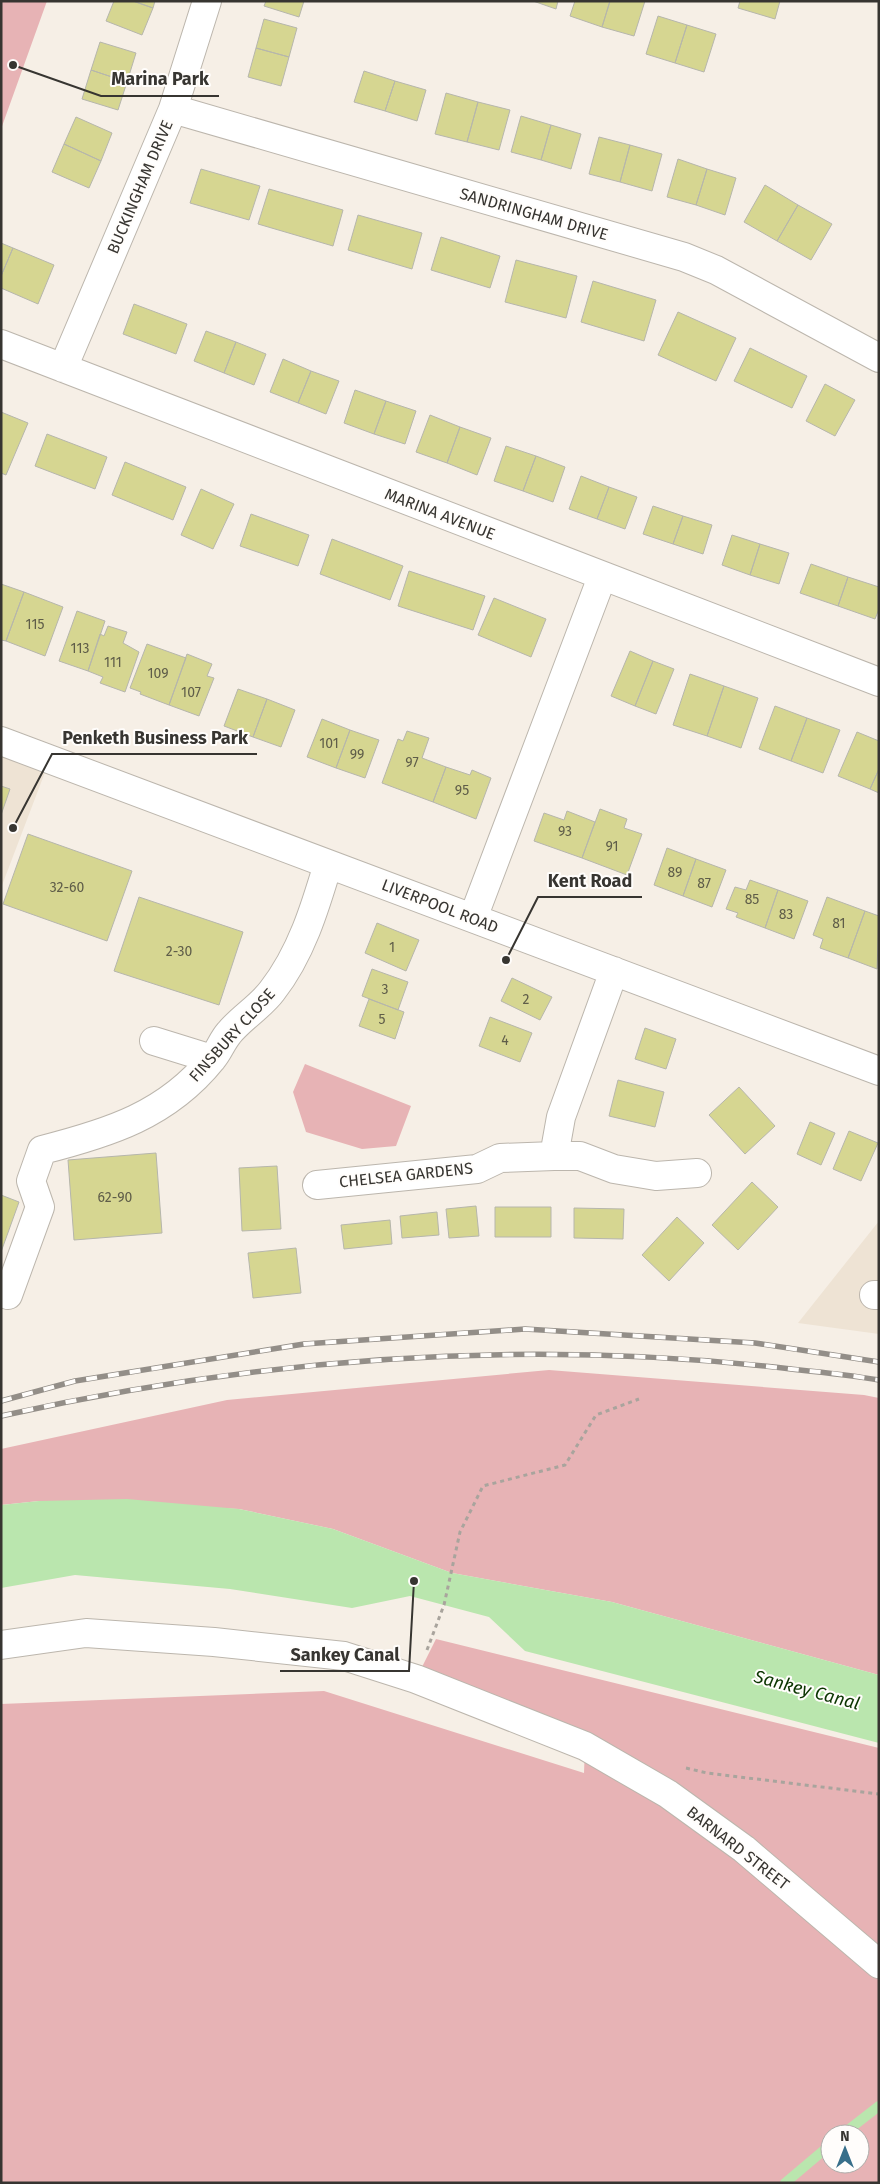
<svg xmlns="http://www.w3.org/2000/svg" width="880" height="2184" font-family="'Fira Sans',sans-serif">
	<rect width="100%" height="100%" fill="#f6efe6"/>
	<path fill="#eee3d4" d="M1 749 47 767 1 888Z
		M879 1221V1334L798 1323Z"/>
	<path fill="#e7b3b5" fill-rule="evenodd" d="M1 1H47L1 129Z
		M305 1064 411 1106 396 1146 362 1149 306 1132 293 1092Z
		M549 1370 864 1395 879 1398V1675L612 1602 452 1573 333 1529 239 1509 39 1501 1 1505V1449L227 1400Z
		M436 1639 879 1748V2183H1V1704L324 1691 584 1773 585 1746 416 1679ZM830 2134H860V2164H830Z"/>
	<path fill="#bae6ae" d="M127 1499 239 1509 333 1529 452 1573 612 1602 879 1675V1743L525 1651 489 1617 410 1596 352 1608 230 1589 75 1575 1 1588V1505L39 1501Z"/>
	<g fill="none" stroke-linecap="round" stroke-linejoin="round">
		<path stroke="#bae6ae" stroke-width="10" d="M843 2134 879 2106
			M785 2183 830 2145"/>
	</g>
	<path fill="#d6d691" stroke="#b6b6ac" d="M114 1H133L153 8 142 35 106 21Z
		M133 1H155L153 8Z
		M266 1H304L299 17 264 6Z
		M533 1H558L556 9Z
		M575 1H610L602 27 570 16Z
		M610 1H645L634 36 602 27Z
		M740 1H780L775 19 738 8Z
		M658 16 687 25 675 63 646 54Z
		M264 19 297 28 289 57 256 48Z
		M687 25 716 34 704 72 675 63Z
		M100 42 136 53 127 82 91 70Z
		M256 48 289 57 281 86 248 77Z
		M91 70 127 82 118 110 82 99Z
		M364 71 395 81 385 111 354 102Z
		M395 81 426 90 417 121 385 111Z
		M446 93 478 102 467 142 435 134Z
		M478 102 510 110 499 150 467 142Z
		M521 116 551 125 541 160 511 152Z
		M76 117 112 133 101 161 64 144Z
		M551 125 581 134 571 169 541 160Z
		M599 137 630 145 620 182 589 174Z
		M64 144 101 161 89 188 52 172Z
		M630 145 662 154 652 191 620 182Z
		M678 159 707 169 696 205 667 197Z
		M201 169 260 186 249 220 190 203Z
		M707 169 736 178 725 215 696 205Z
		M765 185 798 205 777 241 744 222Z
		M269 189 343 210 333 246 258 224Z
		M798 205 832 224 811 260 777 241Z
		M358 215 422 233 412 269 348 250Z
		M441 237 500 256 490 288 431 270Z
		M1 243 13 248 1 276Z
		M13 248 54 265 38 304 1 288V276Z
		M516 260 577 276 566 318 505 302Z
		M593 281 656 300 644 341 581 322Z
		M134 304 187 324 176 354 123 334Z
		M678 312 736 338 716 381 658 355Z
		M206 331 236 342 224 373 194 361Z
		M236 342 266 354 254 385 224 373Z
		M750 348 807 376 792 408 734 381Z
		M283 359 311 371 298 403 270 392Z
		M311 371 339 381 326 414 298 403Z
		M825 384 855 400 835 436 806 421Z
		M355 390 386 401 374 434 344 423Z
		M386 401 416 411 405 444 374 434Z
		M1 412 28 423 6 475 1 473Z
		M430 415 460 427 447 463 416 452Z
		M460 427 491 438 477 475 447 463Z
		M47 434 107 457 95 489 35 466Z
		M506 446 536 456 523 491 494 481Z
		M536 456 565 467 553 502 523 491Z
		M125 462 186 487 173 520 112 495Z
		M581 476 609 487 597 519 569 509Z
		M609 487 637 497 625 529 597 519Z
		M201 489 234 504 213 549 181 535Z
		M653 506 683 516 673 544 643 534Z
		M251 514 309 535 298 566 240 546Z
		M683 516 712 525 703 554 673 544Z
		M732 535 760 544 750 575 722 565Z
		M332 539 403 566 390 600 320 574Z
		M760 544 789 553 779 584 750 575Z
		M811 564 848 577 838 606 800 593Z
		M409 571 485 596 473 630 398 606Z
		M848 577 879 587V609L875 619 838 606Z
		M1 584 24 592 6 641 1 640Z
		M24 592 63 607 45 656 6 641Z
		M494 598 546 619 531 657 478 635Z
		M77 611 105 621 88 671 59 661Z
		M108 626 127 632 123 643 139 652 125 692 100 683 103 677 88 671 100 634 104 636Z
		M147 644 186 658 169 705 140 694 141 692 130 688Z
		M630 651 653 661 635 706 611 696Z
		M187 654 212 664 207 676 214 678 199 716 169 705Z
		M653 661 674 669 656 714 635 706Z
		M690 674 724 686 707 736 673 725Z
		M724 686 758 698 741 748 707 736Z
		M238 689 267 699 253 737 224 726Z
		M267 699 295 710 281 747 253 737Z
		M775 706 807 718 791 761 759 749Z
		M807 718 840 730 823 773 791 761Z
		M322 719 350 730 336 768 307 757Z
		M350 730 379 740 365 778 336 768Z
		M407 731 429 738 422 758 446 767 433 802 382 783 398 739 403 741Z
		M857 732 879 741V769L870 789 838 776Z
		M446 767 470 775 472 770 491 778 476 819 433 802Z
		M879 769V793L870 789Z
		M1 786 10 789 1 815Z
		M600 809 627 819 624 828 642 834 627 875 582 858Z
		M567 811 595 822 582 858 534 841 544 813 564 820Z
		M28 834 132 871 107 941 3 904Z
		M667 848 696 859 683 896 654 885Z
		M696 859 726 870 712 907 683 896Z
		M750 880 778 890 765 928 736 917 738 913 726 909 735 887 746 890Z
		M778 890 808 901 794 939 765 928Z
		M139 897 243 932 219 1005 114 971Z
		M827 897 865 911 848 958 820 948 823 939 813 935Z
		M865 911 879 916 877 969 848 958Z
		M377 923 419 940 406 971 365 953Z
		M372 969 408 982 398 1010 362 996Z
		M512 978 552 997 540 1020 501 1001Z
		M369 999 404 1012 395 1039 359 1026Z
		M490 1017 532 1033 520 1062 479 1046Z
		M645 1028 676 1039 666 1069 635 1059Z
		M618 1080 664 1092 655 1127 609 1116Z
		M739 1087 775 1126 745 1154 709 1115Z
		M810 1122 835 1133 821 1165 797 1154Z
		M849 1131 878 1143 861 1181 833 1169Z
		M156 1153 162 1233 74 1240 68 1160Z
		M277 1166 281 1229 242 1231 239 1168Z
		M752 1182 778 1207 738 1250 712 1225Z
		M1 1195 19 1202 1 1252Z
		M476 1206 479 1236 449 1238 446 1209Z
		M495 1207H551V1237H495Z
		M574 1208 624 1209 623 1239 574 1238Z
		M437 1212 439 1235 402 1238 400 1216Z
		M677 1217 704 1243 669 1281 642 1255Z
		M390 1220 392 1244 344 1249 341 1225Z
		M296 1248 301 1293 253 1298 248 1253Z"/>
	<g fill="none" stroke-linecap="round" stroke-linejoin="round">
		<defs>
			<path id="minor" d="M173 109 684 257 716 270 879 358
				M1 344 879 682
				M63 368 173 109 207 1
				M1 741 879 1071
				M473 918 602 577
				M154 1041 212 1059
				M554 1156 561 1117 614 971
				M317 1185 477 1169 500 1158 554 1156H580L614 1169 656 1176 697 1173
				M8 1295 40 1207 31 1181 42 1150C109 1133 167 1115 212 1059 219 1051 222 1041 229 1033 241 1018 260 1007 272 991 301 954 315 908 328 864
				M874 1295H879
				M1 1645 86 1633 214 1642 344 1656 416 1679 585 1746 668 1794 744 1849 879 1964"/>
		</defs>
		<use href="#minor" stroke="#bcb6ad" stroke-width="30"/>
		<path stroke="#a9a49d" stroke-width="3" stroke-dasharray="4 4" stroke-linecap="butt" d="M427 1650 444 1605 460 1532 483 1486 565 1465 596 1415 639 1399
			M686 1768 707 1773 879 1794"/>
		<use href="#minor" stroke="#fff" stroke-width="28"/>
		<defs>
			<path id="rail" d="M1 1401 75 1381 304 1344 525 1329 755 1343 879 1362
				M1 1416C259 1358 527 1338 791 1369 820 1372 850 1375 879 1380"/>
		</defs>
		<use href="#rail" stroke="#938e88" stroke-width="5.5"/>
		<use href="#rail" stroke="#fffdfb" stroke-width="4" stroke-dasharray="11" stroke-linecap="butt"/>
	</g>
	<g text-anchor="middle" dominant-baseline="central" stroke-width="4" stroke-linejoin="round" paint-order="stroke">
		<g font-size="14" fill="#5f5d49">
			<text x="35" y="624">115</text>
			<text x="80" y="648">113</text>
			<text x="113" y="662">111</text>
			<text x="158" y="673">109</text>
			<text x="191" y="692">107</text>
			<text x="329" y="743">101</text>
			<text x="357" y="754">99</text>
			<text x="412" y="762">97</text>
			<text x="462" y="790">95</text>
			<text x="565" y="831">93</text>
			<text x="612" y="846">91</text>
			<text x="675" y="872">89</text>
			<text x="704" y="883">87</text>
			<text x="67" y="887">32-60</text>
			<text x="752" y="899">85</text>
			<text x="786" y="914">83</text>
			<text x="839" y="923">81</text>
			<text x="392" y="947">1</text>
			<text x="179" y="951">2-30</text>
			<text x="385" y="989">3</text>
			<text x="526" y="999">2</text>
			<text x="382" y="1019">5</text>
			<text x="505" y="1040">4</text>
			<text x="115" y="1197">62-90</text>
		</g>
		<g font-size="16" fill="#373531" stroke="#fffdfb">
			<text transform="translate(140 187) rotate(-67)">BUCKINGHAM DRIVE</text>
			<text transform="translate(534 214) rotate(16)">SANDRINGHAM DRIVE</text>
			<text transform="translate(440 514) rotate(21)">MARINA AVENUE</text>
			<text transform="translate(440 906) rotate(21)">LIVERPOOL ROAD</text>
			<text transform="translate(232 1035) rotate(-48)">FINSBURY CLOSE</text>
			<text transform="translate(406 1175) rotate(-6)">CHELSEA GARDENS</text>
			<text transform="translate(738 1848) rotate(38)">BARNARD STREET</text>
		</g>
		<g font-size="18" font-style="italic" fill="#0b3500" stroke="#fffdfb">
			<text transform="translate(807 1690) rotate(15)">Sankey Canal</text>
		</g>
	</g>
	<path fill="none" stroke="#373531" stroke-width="2" d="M13 65L101 96H219M13 828L52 754H257M506 960L538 897H642M414 1581L409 1671H280"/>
	<g fill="#373531" stroke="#fffdfb" stroke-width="2">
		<circle cx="13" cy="65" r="5"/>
		<circle cx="13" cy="828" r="5"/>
		<circle cx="506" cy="960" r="5"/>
		<circle cx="414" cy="1581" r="5"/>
	</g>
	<g font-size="18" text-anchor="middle" font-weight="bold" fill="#373531" stroke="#fffdfb" stroke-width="4" stroke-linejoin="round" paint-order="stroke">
		<text x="160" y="85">Marina Park</text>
		<text x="155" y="744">Penketh Business Park</text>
		<text x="590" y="887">Kent Road</text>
		<text x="345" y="1661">Sankey Canal</text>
	</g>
	<rect width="880" height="2184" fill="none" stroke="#373531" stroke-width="5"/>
	<g transform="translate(845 2149)"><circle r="24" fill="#fffdfb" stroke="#afadaa"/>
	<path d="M0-4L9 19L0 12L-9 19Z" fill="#386f8a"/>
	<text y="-8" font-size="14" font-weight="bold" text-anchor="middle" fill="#373531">N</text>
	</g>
</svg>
